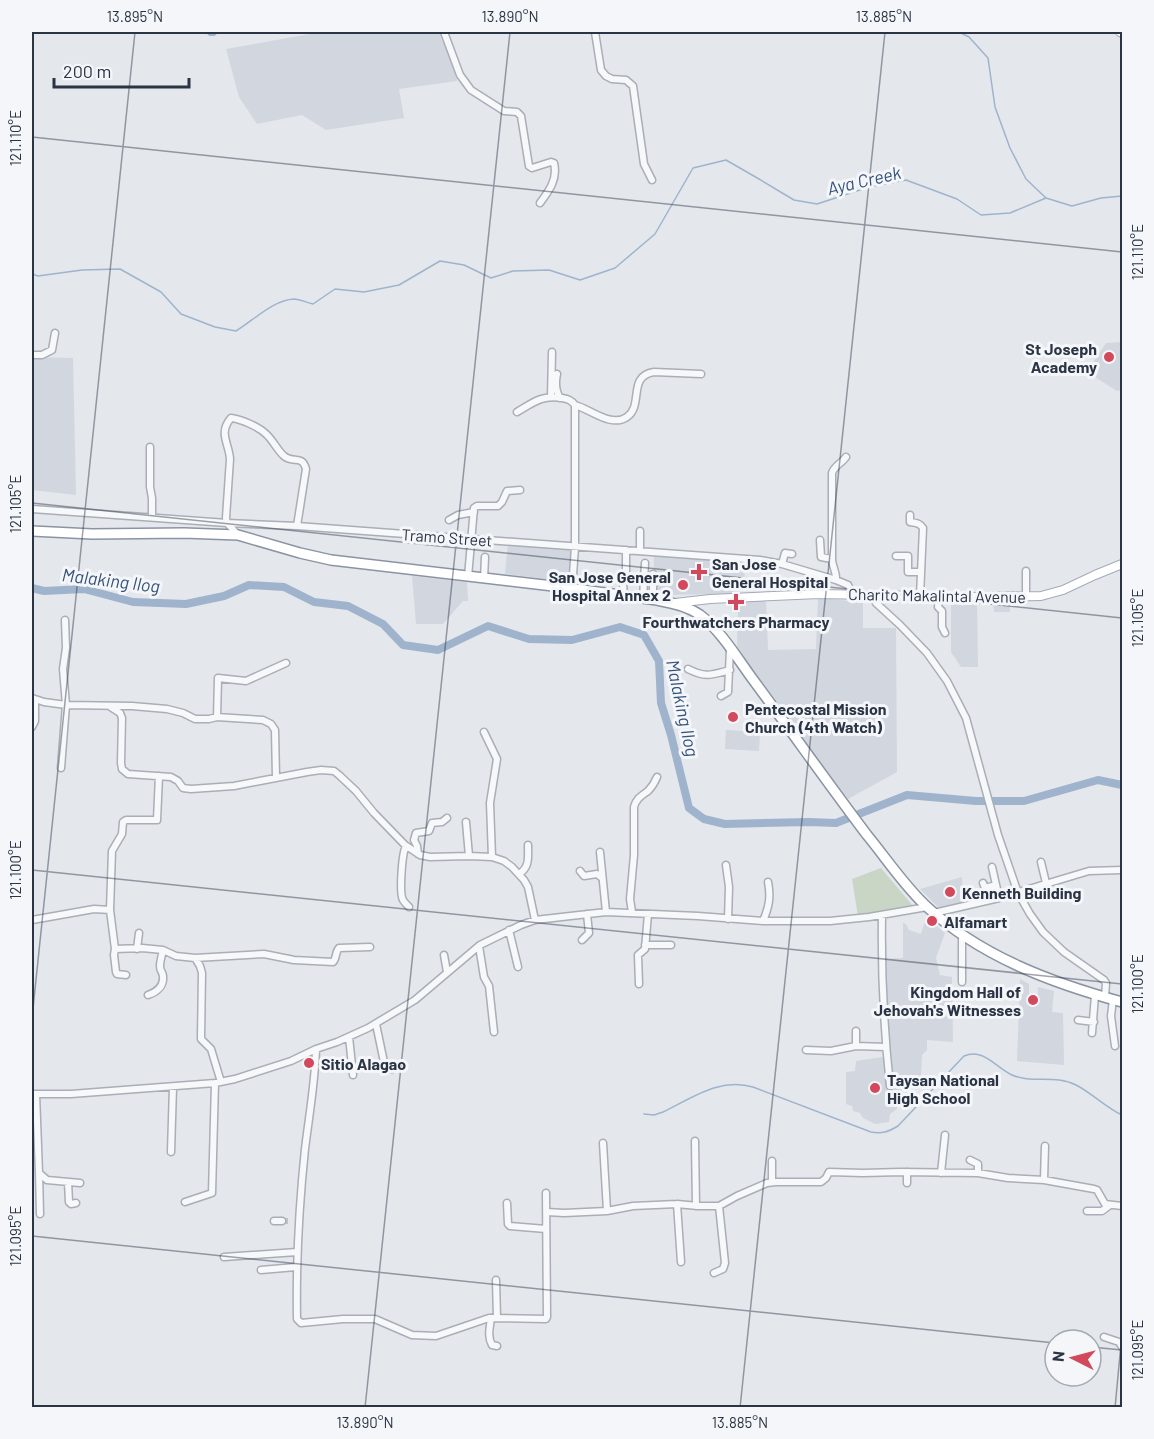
<svg xmlns="http://www.w3.org/2000/svg" width="1154" height="1439" font-family="Barlow,sans-serif">
	<rect width="100%" height="100%" fill="#e4e7ec"/>
	<path fill="#d2d6de" d="M321 32H439L442 41H447L457 81 399 89 404 118 326 130 302 115 257 124 239 97 226 49Z
		M1122 342V390L1117 391 1087 372 1106 343Z
		M32 357 73 358 76 495 32 490Z
		M508 543 572 548 571 582 505 574Z
		M654 554 744 560 745 585H734V594L653 595Z
		M412 576 467 582 468 601H463L443 624H416Z
		M818 598 863 602V628H896L897 772 848 799 815 756 785 712 737 649 738 604H743V600L766 599 768 650 816 649Z
		M951 600H977L978 667H961L951 652Z
		M993 600H1010V612H994Z
		M726 730 760 732 759 751 725 749Z
		M962 877 963 903 940 909 920 889Z
		M929 920 945 933 936 958 940 975 952 977 953 1042 927 1040V1050L922 1055 921 1077 906 1079 903 1091 897 1092V1109L890 1114 889 1122 875 1124 863 1118 860 1113 853 1111 852 1106 846 1104V1072L855 1071 856 1061 889 1056 883 959 903 958V923L906 924 909 930 921 934 924 924Z
		M1020 979 1029 984V1006H1037L1038 987 1054 991 1052 1012 1063 1013 1064 1065 1017 1061Z"/>
	<path fill="#c9d6c5" d="M881 868 913 906 858 916 852 879Z"/>
	<g fill="none" stroke-linecap="round" stroke-linejoin="round">
		<path stroke="#9fb4cc" stroke-width="1.5" d="M959 32 969 37 988 58 995 107 1010 148 1026 179 1046 198 1072 206 1101 198 1122 196
			M32 274 38 276 82 270 120 269 161 292 181 314 215 327 236 331C254 320 273 300 294 299 300 299 307 303 313 304L335 289 364 292 399 285 440 261 464 265 491 278 513 271 549 270 580 280 615 268 655 234 693 168 726 160 759 179 794 200 817 204 869 187 906 180 957 199 981 215 1010 213 1046 198
			M644 1114 654 1115 663 1112C692 1098 720 1077 753 1087L871 1132C882 1134 888 1132 898 1126L964 1056C984 1048 995 1067 1012 1075 1032 1084 1055 1074 1076 1085 1092 1093 1106 1108 1122 1115"/>
		<path stroke="#9fb4cc" stroke-width="8" d="M211 32H213
			M32 588 44 591 84 589 133 602 186 604 224 596 249 585 284 587 314 602 348 606 383 624 403 645 438 650 488 626 529 639 572 640 620 627 644 635 659 661 661 703 671 735 689 808 704 819 725 824 809 822 836 823 907 795 976 801H1024L1098 780 1122 785"/>
		<path stroke="#bfc3cb" stroke-width="6" stroke-dasharray="6 3" stroke-linecap="butt" d="M282 1221H289"/>
		<defs>
			<path id="minor" d="M444 32 460 75 471 90 504 111 517 112 521 116 529 166 532 168 551 162 554 163C558 179 549 191 540 203
				M595 32 601 70 606 76 612 79 626 80 633 86 644 164 652 180
				M32 355H42L52 350 55 333
				M557 374C555 383 555 390 560 398
				M551 397 552 352
				M575 405C590 409 611 428 627 417 644 405 627 376 654 372L701 374
				M517 412C534 402 541 395 562 398 568 399 571 400 575 405V547L572 589
				M150 447V487L152 498V517
				M32 509 227 523 297 526 760 560 782 564 836 580 848 585 853 595
				M910 515V522C916 523 920 523 923 528L920 596
				M449 520 458 515 474 512
				M640 531V551
				M238 535 227 523 226 518 230 459C229 443 218 433 231 418 241 419 259 427 266 434 273 440 277 450 284 456 293 464 302 454 306 469L297 526
				M820 540 821 557 832 559
				M896 556H908V572H921
				M782 564 785 553 792 554
				M653 574V600
				M468 577 474 508 477 506H498L502 502 507 491 520 490
				M484 579 485 557
				M836 580C837 573 832 566 832 559V473C834 466 842 463 846 457
				M873 595 876 603 900 625 927 653 947 681 966 718 998 835 1018 893 1030 914 1043 932 1064 952 1104 980 1106 983 1105 997
				M939 596 938 607 942 611V627L945 633
				M1026 596V571
				M624 597 623 583 626 578V550
				M643 598 645 563
				M688 669C706 678 711 675 730 670
				M721 696 728 692 730 649
				M32 698 44 702 66 705 132 706 167 709 183 713 195 719H209L217 717 263 720 271 724 275 730 276 777
				M109 706 120 713 122 718 121 763 122 769 128 774 171 777 178 781 183 788 191 789 234 786 307 772 321 770 334 771 339 775 356 791 374 813 405 845 420 855 430 857 469 856 492 857 504 861 512 867 524 880 528 887 535 920
				M217 717 218 678 246 681 286 663
				M32 727 35 721V700
				M484 732 497 759 490 803 492 857
				M61 768 66 705 63 669 66 648 65 620
				M159 776 157 820H126L123 822 122 834 112 851 110 910 115 949 142 948 163 950 176 956 195 958 264 954 294 960 333 962C337 958 335 952 339 948L370 947
				M466 822 469 856
				M406 846C402 853 399 893 403 900 403 901 408 906 409 907
				M600 852 606 912
				M418 854 417 846 414 840 416 833 429 831 432 823 442 822 447 818
				M1041 862 1046 883
				M726 865 729 887 728 919
				M992 867 999 898
				M580 871 584 876 597 874 602 878
				M519 874C530 867 528 857 528 845
				M983 883 985 888 996 885
				M632 912 630 899 634 855V807C636 799 641 796 648 791 652 787 655 782 657 777
				M934 913 999 898 1089 871 1122 870
				M882 915C881 972 884 1030 890 1086
				M32 920 94 909 110 910
				M763 921C769 907 771 897 768 882
				M509 930 518 967
				M582 940 589 933 587 914
				M645 945H671
				M479 946 484 977 489 986 494 1032
				M115 949 114 955 116 972 117 974 126 975
				M137 949 139 933
				M444 955 447 972
				M195 958 200 966 202 973 201 1039 211 1049 221 1082
				M962 982V935
				M639 984 638 955 645 949 648 914
				M148 995C157 992 164 986 163 976 162 970 160 972 160 966 160 961 162 955 163 950
				M1113 999 1111 1016 1115 1046
				M1078 1020 1094 1022
				M376 1024 385 1067 392 1069
				M856 1031V1046
				M1092 1033 1095 995
				M349 1037 353 1075
				M316 1049C315 1083 309 1116 305 1149 299 1206 296 1262 297 1319L301 1323 343 1319H375L412 1335 436 1336 489 1318 546 1319 547 1317 546 1193
				M806 1050 831 1051 856 1046 886 1047
				M32 1094H71L215 1083 235 1079 291 1061 316 1049 337 1042 368 1028 415 1000 480 945 521 925 535 920 606 912 698 916 763 921H830L869 917 927 907
				M36 1094 39 1173 47 1180 80 1183
				M695 1141 696 1206
				M603 1143 607 1211
				M171 1152 173 1087
				M970 1160 978 1164V1173
				M772 1161V1182
				M39 1173 40 1214
				M941 1173 945 1135
				M1044 1180 1045 1146
				M68 1182 69 1202 71 1204 76 1203
				M907 1183V1172
				M185 1202 212 1193 215 1083
				M507 1203 508 1224 510 1226 546 1229
				M677 1204 681 1262
				M1087 1211H1102L1110 1205
				M547 1212 564 1213 607 1211 633 1206 677 1204 698 1206H719L737 1196 767 1183 776 1182H821L826 1178 829 1172 863 1173 901 1172 978 1173 1008 1178 1044 1180 1094 1189 1097 1190 1105 1204 1122 1206
				M274 1221H282
				M224 1257 297 1252
				M261 1270 296 1267
				M714 1273 723 1269 725 1263 719 1206
				M496 1280 497 1318
				M491 1318C490 1327 487 1336 492 1345L497 1346
				M1104 1337 1119 1342 1122 1347"/>
			<path id="major" d="M1120 32 1122 33
				M675 603 710 599 819 594 975 597 1041 596 1063 590 1095 575 1122 564"/>
			<path id="highway" d="M32 531 92 534 184 533 238 535 300 553 331 560 553 586 657 600C672 603 687 606 700 615 722 631 740 663 757 685 794 735 830 786 867 835 886 858 903 884 925 905 979 956 1052 983 1122 1002"/>
		</defs>
		<use href="#minor" stroke="#a9aeb7" stroke-width="9"/>
		<use href="#major" stroke="#a3abb8" stroke-width="10"/>
		<use href="#highway" stroke="#8b94a3" stroke-width="12"/>
		<use href="#minor" stroke="#f7f8fa" stroke-width="6"/>
		<use href="#major" stroke="#fff" stroke-width="8"/>
		<use href="#highway" stroke="#fff" stroke-width="9"/>
	</g>
	<path fill="none" stroke="#2b3445" stroke-width="1.5" stroke-opacity="0.45" d="M32 137 1122 252M32 503 1122 618M32 870 1122 984M32 1018 135 32M32 1236 1055 1343M1091 1347 1122 1350M365 1408 510 32M740 1408 885 32M1115 1408 1122 1333"/>
	<g fill="#d1495b" stroke="#f4f6f9" stroke-width="2">
		<circle cx="1109" cy="357" r="6"/>
		<path d="M696 563h6v6h6v6h-6v6h-6v-6h-6v-6h6z"/>
		<circle cx="683" cy="585" r="6"/>
		<path d="M733 593h6v6h6v6h-6v6h-6v-6h-6v-6h6z"/>
		<circle cx="733" cy="717" r="6"/>
		<circle cx="950" cy="892" r="6"/>
		<circle cx="932" cy="921" r="6"/>
		<circle cx="1033" cy="1000" r="6"/>
		<circle cx="309" cy="1063" r="6"/>
		<circle cx="875" cy="1088" r="6"/>
	</g>
	<g text-anchor="middle" dominant-baseline="central" stroke-width="6" stroke-linejoin="round" paint-order="stroke">
		<g font-size="16" font-weight="bold" fill="#2b3445" stroke="#f4f6f9" text-anchor="start">
			<text x="1097" y="348" text-anchor="end">St Joseph<tspan x="1097" dy="18">Academy</tspan></text>
			<text x="712" y="563">San Jose<tspan x="712" dy="18">General Hospital</tspan></text>
			<text x="671" y="576" text-anchor="end">San Jose General<tspan x="671" dy="18">Hospital Annex 2</tspan></text>
			<text x="736" y="621" text-anchor="middle">Fourthwatchers Pharmacy</text>
			<text x="745" y="708">Pentecostal Mission<tspan x="745" dy="18">Church (4th Watch)</tspan></text>
			<text x="962" y="892">Kenneth Building</text>
			<text x="944" y="921">Alfamart</text>
			<text x="1021" y="991" text-anchor="end">Kingdom Hall of<tspan x="1021" dy="18">Jehovah's Witnesses</tspan></text>
			<text x="321" y="1063">Sitio Alagao</text>
			<text x="887" y="1079">Taysan National<tspan x="887" dy="18">High School</tspan></text>
		</g>
		<g font-size="16" fill="#2b3445" stroke="#f4f6f9">
			<text transform="translate(447 537) rotate(4)">Tramo Street</text>
			<text transform="translate(937 595) rotate(1)">Charito Makalintal Avenue</text>
		</g>
		<g font-size="18" font-style="italic" fill="#34527a" stroke="#f4f6f9">
			<text transform="translate(864 180) rotate(-13)">Aya Creek</text>
			<text transform="translate(111 580) rotate(7)">Malaking Ilog</text>
			<text transform="translate(683 708) rotate(78)">Malaking Ilog</text>
		</g>
	</g>
	<rect width="1154" height="1439" fill="none" stroke="#f4f6f9" stroke-width="66"/>
	<g transform="translate(1073 1358) rotate(276)"><circle r="28" fill="#f4f6f9" stroke="#a4a8b1" stroke-width="1.5"/>
	<path d="M0-4.5L10 22L0 15L-10 22Z" fill="#d1495b"/>
	<text y="-9" font-size="16" font-weight="bold" text-anchor="middle" fill="#2b3445">N</text>
	</g>
	<path d="M54 78v9h135v-9" fill="none" stroke="#2b3445" stroke-width="3"/>
	<text x="63" y="78" font-size="18" fill="#2b3445" stroke="#f4f6f9" stroke-width="4.5" paint-order="stroke">200 m</text>
	<rect x="33" y="33" width="1088" height="1373" fill="none" stroke="#2b3445" stroke-width="2"/>
	<g font-size="15" text-anchor="middle" fill="#2b3445">
		<text x="135" y="22">13.895°N</text>
		<text x="510" y="22">13.890°N</text>
		<text x="884" y="22">13.885°N</text>
		<text transform="translate(16 138) rotate(-90)" y="5">121.110°E</text>
		<text transform="translate(1138 252) rotate(-90)" y="5">121.110°E</text>
		<text transform="translate(16 504) rotate(-90)" y="5">121.105°E</text>
		<text transform="translate(1138 618) rotate(-90)" y="5">121.105°E</text>
		<text transform="translate(16 870) rotate(-90)" y="5">121.100°E</text>
		<text transform="translate(1138 984) rotate(-90)" y="5">121.100°E</text>
		<text transform="translate(16 1236) rotate(-90)" y="5">121.095°E</text>
		<text transform="translate(1138 1350) rotate(-90)" y="5">121.095°E</text>
		<text x="365" y="1428">13.890°N</text>
		<text x="740" y="1428">13.885°N</text>
	</g>
</svg>
